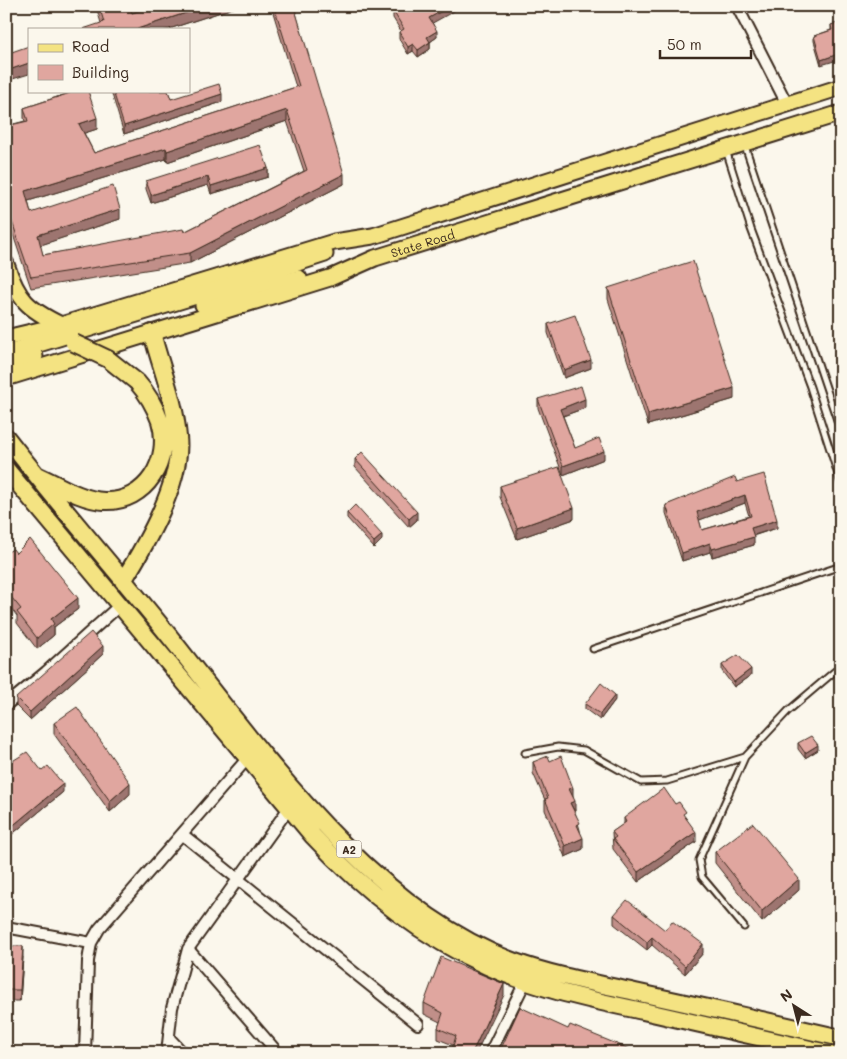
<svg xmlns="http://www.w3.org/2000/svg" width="847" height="1059" font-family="Mali,sans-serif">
	<rect width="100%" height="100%" fill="#fbf7ec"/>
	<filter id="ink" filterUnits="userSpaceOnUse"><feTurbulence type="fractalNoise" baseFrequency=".02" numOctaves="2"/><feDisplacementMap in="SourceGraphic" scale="10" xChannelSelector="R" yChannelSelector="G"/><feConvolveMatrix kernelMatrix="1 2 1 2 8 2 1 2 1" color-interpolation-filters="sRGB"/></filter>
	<g filter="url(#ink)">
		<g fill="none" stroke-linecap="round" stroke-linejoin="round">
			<defs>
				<path id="service" d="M745 146 841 432
					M726 150 751 229 810 387 841 484
					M593 649 841 566
					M525 753 558 747 584 750 641 782 667 781 745 757
					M744 927 702 877 699 860 745 757 788 711 841 666"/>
				<path id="minor" d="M737 6 787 104
					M6 705 46 672 120 605
					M182 834 418 1024
					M6 927 91 943
					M188 949 278 1053
					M169 1038 183 1053
					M85 1053 88 961 91 943 99 929 247 759
					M167 1053 172 1008 188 949 289 808
					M490 1053 526 980"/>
				<g id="primary">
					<path d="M6 264C18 300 28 309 61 325"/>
					<path d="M203 305 299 278"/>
					<path d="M6 338 61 325 334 242 373 236 841 87"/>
					<path d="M6 354 196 296 325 254"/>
					<path d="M6 365 35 356"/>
					<path id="s1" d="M6 378 330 278 375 258 841 113"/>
				</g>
				<path id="trunk" d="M6 437C59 505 116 570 170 637 262 753 372 910 515 962 554 976 595 983 635 992 704 1007 772 1022 841 1038
					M6 469 313 836C364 891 419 935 487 966 536 989 592 1000 643 1011 705 1025 766 1039 828 1053
					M37 475C57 484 81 500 104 501 146 503 172 460 160 421 155 407 147 393 137 382
					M123 581C146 544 183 481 178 437 175 401 161 368 152 333"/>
			</defs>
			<use href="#service" stroke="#3b2a1e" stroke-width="9"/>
			<use href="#minor" stroke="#3b2a1e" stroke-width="14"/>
			<use href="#primary" stroke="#3b2a1e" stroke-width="19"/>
			<use href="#trunk" stroke="#3b2a1e" stroke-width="20"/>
			<use href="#service" stroke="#fbf7ec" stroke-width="5"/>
			<use href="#minor" stroke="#fbf7ec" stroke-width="10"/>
			<use href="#primary" stroke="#f4e382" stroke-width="15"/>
			<use href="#trunk" stroke="#f4e382" stroke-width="16"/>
			<defs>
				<path id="trunk-bridge" d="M74 343 108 359 137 382"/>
			</defs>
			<use href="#trunk-bridge" stroke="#3b2a1e" stroke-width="20" stroke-linecap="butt"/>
			<use href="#trunk-bridge" stroke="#f4e382" stroke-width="16"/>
		</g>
		<path fill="#c18f89" stroke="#3b2a1e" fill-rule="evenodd" d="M96 6H130L132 13 154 6H239L169 29 101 23Z
			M271 6H294L344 184 190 263 31 288 6 214V126L25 121 24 118V108L69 93V91H88L97 129 84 133 94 153 296 87ZM287 121 304 171 184 232 43 255 40 245 120 219 31 213 28 201 166 159 167 162Z
			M393 11 433 24 437 37 430 42V49L418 57 413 51 408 54 399 39V32L401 31 393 18Z
			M841 22 821 65 814 41V36L831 30V25Z
			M111 91H168L171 99 222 102 124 134Z
			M268 168V177L211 194 208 185 151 203 146 189V181Z
			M608 288 734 399 648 425 608 299Z
			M548 324 591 368 564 378 548 333Z
			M538 399 585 408 563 416 575 448 604 459 563 475 538 408Z
			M355 459 417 520 409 527 355 467Z
			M737 482 777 528 753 536 754 545 712 557 710 552 682 561 666 513V505ZM745 503 749 516 702 530 699 520Z
			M500 486 574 519 517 539 500 497Z
			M347 513 382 540 374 548 347 518Z
			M6 553H16L78 609 54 627V635L37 649 17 623V616L7 603V595L6 594Z
			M103 654 30 720 16 706V698Z
			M722 665 751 675 734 687 722 671Z
			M615 700 600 720 585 709V704Z
			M54 723 130 794 110 812 54 734Z
			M798 743 818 750 805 758 798 749Z
			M550 761 573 797 575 812 580 830 583 849 565 857 545 810V800L533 773V762Z
			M6 765 42 771 63 792 10 836 6 831Z
			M624 818H686L696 842 638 882 613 849 612 832 624 824Z
			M715 852 799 890 762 922 715 863Z
			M614 915 665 930 703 953 685 974 652 945 647 950 614 924Z
			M6 946 23 957 20 1001H6Z
			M504 995 453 1045 438 1039V1028L440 1022 424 1014V1003Z"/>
		<path fill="#9d746f" stroke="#3b2a1e" d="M207 6H239L169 29H137Z
			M451 6H463L429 25V18Z
			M437 31V37L427 44V37Z
			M430 42V49L418 57V50Z
			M413 44V51L408 54V47Z
			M841 53V59L821 65V60Z
			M29 63V74L6 81V71Z
			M222 94V102L124 134V126Z
			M287 110V121L167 162V151Z
			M97 118V129L79 135V124Z
			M166 148V159L25 202V191Z
			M268 168V177L211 194V186Z
			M344 174V184L190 263V253Z
			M208 177V185L151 203V195Z
			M120 209V219L38 246V235Z
			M591 360V368L564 378V370Z
			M734 388V399L648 425V414Z
			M585 399V408L560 417V409Z
			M604 451V459L563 475V466Z
			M745 495V503L697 521V512Z
			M574 508V519L517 539V528Z
			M417 512V520L409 527V519Z
			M777 520V528L751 536V528Z
			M382 535V540L374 548V542Z
			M754 537V545L712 557V549Z
			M710 543V552L682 561V553Z
			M78 598V609L54 627V635L37 649V638L51 619Z
			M103 646V654L30 720V712Z
			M751 669V675L734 687V682Z
			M615 695V700L600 720V714Z
			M818 745V750L805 758V753Z
			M130 783V794L110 812V801Z
			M63 784V792L10 836V828Z
			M573 788V799L569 789Z
			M575 801V812L570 803Z
			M696 832V842L638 882V872Z
			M583 838V849L565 857V846Z
			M799 879V890L762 922V911Z
			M652 937V945L647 950V942Z
			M703 944V953L685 974V966Z
			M23 946V957L20 1001V990Z
			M504 984V995L476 1053H472Z"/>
		<path fill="#e0a69f" stroke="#3b2a1e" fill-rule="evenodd" d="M99 6H130L132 13 154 6H207L137 29H83L104 22Z
			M274 6H294L344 174 190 253 31 277 6 204V126L28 121 24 108 70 93V91H88L97 118 79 124 94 153 299 86ZM287 110 307 170 184 232 183 229 43 255 38 235 120 209 113 186 31 213 25 191 166 148 167 151Z
			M401 6H451L429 18 437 31 427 37 430 42 418 50 413 44 408 47 399 32 404 29 393 11Z
			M841 22V53L821 60 814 36 832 30 831 25Z
			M29 46V63L6 71V54Z
			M219 84 222 94 124 126 113 91H168L171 99Z
			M260 145 268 168 211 186 208 177 151 195 146 181Z
			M693 261 734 388 648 414 608 288Z
			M575 315 591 360 564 370 548 324Z
			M581 386 585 399 560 409 575 448 599 438 604 451 563 466 538 399Z
			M362 452 417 512 409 519 355 459Z
			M559 467 574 508 517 528 500 486Z
			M764 474 777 520 751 528 754 537 712 549 710 543 682 553 666 505 735 477 737 482ZM745 495 751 516 702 530 697 512Z
			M355 505 382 535 374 542 347 513Z
			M30 539 78 598 51 619 54 624 37 638 17 612 21 609 7 592 11 588 6 583V553L13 549 16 553Z
			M91 632 103 646 30 712 16 698Z
			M738 655 751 669 734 682 722 665Z
			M601 683 615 695 600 714 585 704Z
			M77 707 130 783 110 801 54 723Z
			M811 736 818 745 805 753 798 743Z
			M27 752 42 771 48 766 63 784 10 828 6 823V769L7 768 6 765Z
			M548 756 550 761 561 756 573 788 569 789 575 801 570 803 580 823 577 825 583 838 565 846 545 799 548 798 533 762Z
			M664 788 675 804 679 802 686 812 683 814 696 832 638 872 613 839 616 837 612 832 626 822 624 818Z
			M753 823 799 879 762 911 715 852Z
			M627 900 665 930 672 921 703 944 685 966 652 937 647 942 614 915Z
			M6 946H23L20 990H6Z
			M441 957 504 984 472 1053H451L456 1036 438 1028 443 1013 424 1003Z
			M520 1007 568 1029 570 1025 639 1053H499Z"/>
	</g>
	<g text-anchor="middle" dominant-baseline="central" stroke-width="4" stroke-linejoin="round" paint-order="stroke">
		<rect fill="#fbf7ec" stroke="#75685c" stroke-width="1" x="336.5" y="840.5" width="25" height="17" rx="4"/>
		<g font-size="11" font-weight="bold" fill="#3b2a1e">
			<text x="349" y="849">A2</text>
		</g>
		<g font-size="12" fill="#3b2a1e" stroke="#fbf7ec">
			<text stroke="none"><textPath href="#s1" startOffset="438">State Road</textPath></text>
		</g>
	</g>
	<rect width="847" height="1059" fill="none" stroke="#fbf7ec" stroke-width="25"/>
	<rect x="12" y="12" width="822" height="1034" fill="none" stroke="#3b2a1e" stroke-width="2" filter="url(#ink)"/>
	<rect x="28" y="28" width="162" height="65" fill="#fbf7ec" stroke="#aea59a"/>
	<rect x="38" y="44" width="25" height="8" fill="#f4e382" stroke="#aea59a"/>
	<text x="72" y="52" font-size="15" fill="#3b2a1e">Road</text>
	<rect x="38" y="65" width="25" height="15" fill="#e0a69f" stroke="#aea59a"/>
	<text x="72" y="78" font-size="15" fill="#3b2a1e">Building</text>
	<g transform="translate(794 1006) rotate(324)" stroke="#fbf7ec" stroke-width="4" paint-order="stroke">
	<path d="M0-4L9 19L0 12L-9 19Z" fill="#3b2a1e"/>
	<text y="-8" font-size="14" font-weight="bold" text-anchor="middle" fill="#3b2a1e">N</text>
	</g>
	<path d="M660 50v8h91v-8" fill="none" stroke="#3b2a1e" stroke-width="2.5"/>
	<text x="667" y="50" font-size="15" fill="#3b2a1e" stroke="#fbf7ec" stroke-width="4" paint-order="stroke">50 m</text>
</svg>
